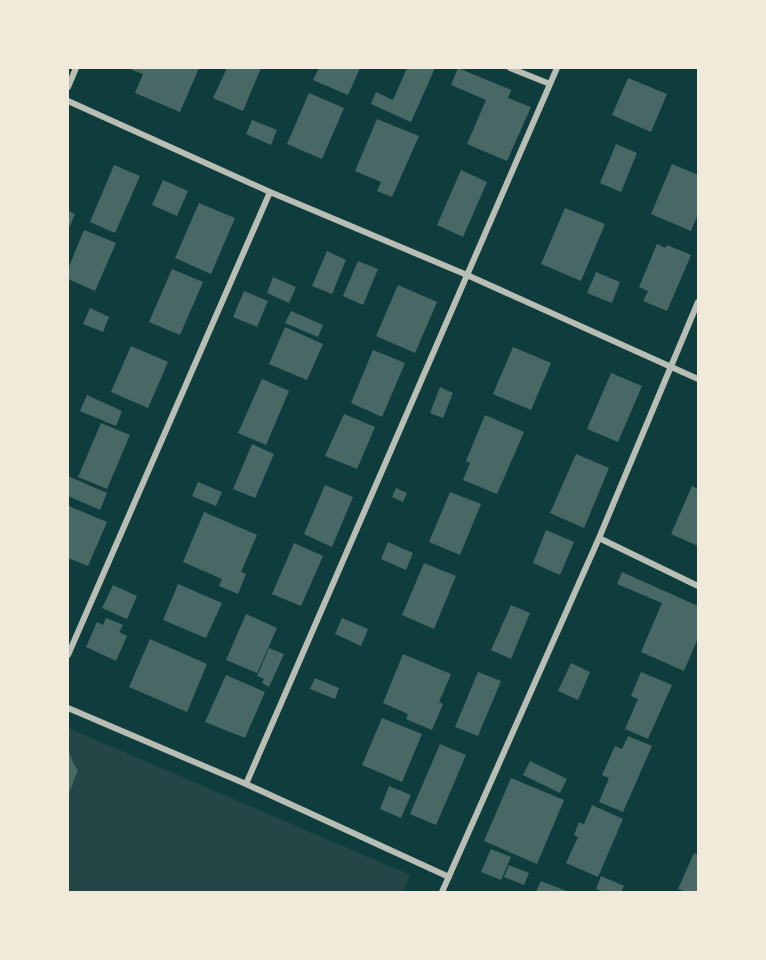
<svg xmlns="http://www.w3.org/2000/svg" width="766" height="960" font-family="Inter,sans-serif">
	<rect width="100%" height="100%" fill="#0f3d3e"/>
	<path fill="#244646" d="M68 728 410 875 403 892H68Z"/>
	<path fill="#486865" d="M133 68H199L180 112 135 93 143 74 132 70Z
		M227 68H261L243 111 213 98Z
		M319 68H360L348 95 313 80Z
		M407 68H435L411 122 371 104 376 92 393 100Z
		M458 68 511 90 508 98 531 107 507 161 467 144 486 100 451 85Z
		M628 78 667 94 651 132 612 115Z
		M309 93 344 108 322 159 287 144Z
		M377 119 419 136 392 197 377 191 381 182 355 171Z
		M252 120 277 130 271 145 246 134Z
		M616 144 637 153 621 192 600 183Z
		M672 164 698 175V214L691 231 651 214Z
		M114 165 140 176 115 233 90 222Z
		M461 170 487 182 463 237 437 225Z
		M163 180 188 191 177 216 152 205Z
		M199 203 235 218 211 274 175 258Z
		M565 208 605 224 581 281 541 264Z
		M68 211 75 214 70 226 68 225Z
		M84 230 116 243 95 291 68 279V269Z
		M657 244 665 248 667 245 691 255 667 311 643 301 648 291 639 287Z
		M327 251 346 260 332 294 312 286Z
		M358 261 378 269 363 305 343 296Z
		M172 269 203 282 180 335 149 322Z
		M596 272 620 282 612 303 587 293Z
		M273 277 296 287 289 303 267 293Z
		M398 285 437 302 415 353 376 336Z
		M244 291 268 301 257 327 233 317Z
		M90 308 109 317 103 332 83 324Z
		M291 311 323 325 318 337 285 323Z
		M285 327 323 344 307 380 269 364Z
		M131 346 168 362 148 408 111 392Z
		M513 347 551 363 531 410 493 394Z
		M373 350 405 363 382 417 351 403Z
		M611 373 642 386 618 442 587 429Z
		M262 379 289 391 266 445 238 433Z
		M440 387 453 393 443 418 430 413Z
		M87 395 122 411 116 426 80 411Z
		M344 414 375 427 357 469 325 456Z
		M485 415 524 432 497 494 463 480 470 463 466 461Z
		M101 423 130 435 107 489 78 477Z
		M252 444 274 454 255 498 233 489Z
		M576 454 609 468 584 528 550 513Z
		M68 476 107 493 100 510 68 496Z
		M198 482 222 492 216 506 192 496Z
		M325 485 353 497 332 547 304 534Z
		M692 486 698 489V546L671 534Z
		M396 488 407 493 403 502 392 497Z
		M450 492 481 504 460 555 429 542Z
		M69 506 107 522 88 566 68 558V510Z
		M204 512 257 535 241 572 246 574 238 594 219 586 222 579 183 562Z
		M546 530 574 542 560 575 533 563Z
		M388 542 413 553 406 570 381 559Z
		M294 543 323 556 301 606 272 594Z
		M424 563 456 576 434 629 402 615Z
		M622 572 698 606V638L684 671 641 652 662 603 617 584Z
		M178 584 222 603 206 638 163 620Z
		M113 585 137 596 127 619 102 608Z
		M511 605 530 613 511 659 491 650Z
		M246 614 277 628 257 673 226 660Z
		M106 618 123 625 119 632 127 636 116 661 86 647 97 622 103 625Z
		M342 618 368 629 361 646 335 634Z
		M150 639 207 664 187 712 129 687Z
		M269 648 284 654 269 687 262 683 264 679 257 676Z
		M403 654 451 674 439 702 443 704 432 730 406 719 408 714 383 703Z
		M571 663 590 672 578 700 558 691Z
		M478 672 501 681 478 736 455 727Z
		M641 672 672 685 648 739 625 729 638 699 631 696Z
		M226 675 265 692 245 738 205 722Z
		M315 678 339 688 335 699 310 689Z
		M382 718 422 734 402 782 362 765Z
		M628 736 652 746 623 812 599 802 609 778 602 775 615 746 622 749Z
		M440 744 466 755 436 825 410 814Z
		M68 750 74 765 78 770 68 796Z
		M530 761 567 779 560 793 523 775Z
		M511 778 564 800 537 864 484 841Z
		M389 786 411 795 401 818 380 809Z
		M592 805 623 819 598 877 566 863 578 837 574 835 579 822 584 824Z
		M491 849 511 857 501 880 481 872Z
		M694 853 698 855V892H687L678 889Z
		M509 865 529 873 524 885 504 877Z
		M601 876 624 886 621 892H604L596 889Z
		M541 881 569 892H536Z"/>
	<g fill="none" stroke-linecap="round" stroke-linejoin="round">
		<path stroke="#b8beb3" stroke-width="6" d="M510 68 550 84
			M68 87 76 68
			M68 101 270 192 467 275 698 379
			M599 538 698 586
			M68 655 270 192
			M68 708 246 784 449 877
			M246 784 557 68
			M442 892 599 538 698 302"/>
	</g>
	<rect width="766" height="960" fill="none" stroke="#f1e9da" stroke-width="138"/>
</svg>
